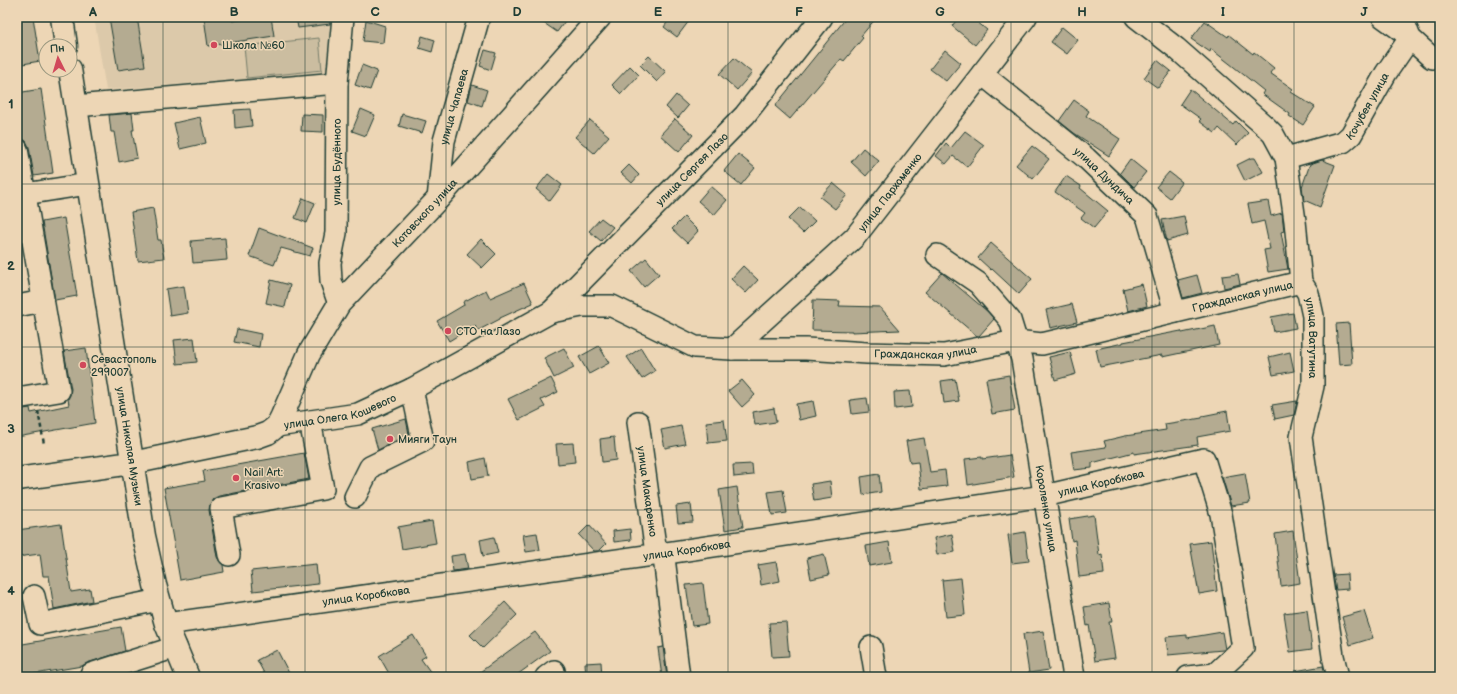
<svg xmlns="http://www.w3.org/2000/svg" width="1457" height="694" font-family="'Balsamiq Sans',sans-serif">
	<rect width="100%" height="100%" fill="#edd6b5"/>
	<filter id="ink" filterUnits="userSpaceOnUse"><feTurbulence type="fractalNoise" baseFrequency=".025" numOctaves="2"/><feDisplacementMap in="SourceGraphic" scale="8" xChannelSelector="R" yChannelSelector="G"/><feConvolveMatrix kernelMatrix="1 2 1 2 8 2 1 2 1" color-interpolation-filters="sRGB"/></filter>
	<g filter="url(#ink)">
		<path fill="#dcc9aa" d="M94 17H331L327 73 106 90Z"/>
		<path fill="#cbbda0" stroke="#757d6a" d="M319 38 322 70 247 78 244 46Z"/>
		<path fill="#b4ab91" stroke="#1f3d34" d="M17 17H33L40 61 17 65Z
			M109 17H137L145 66 118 70Z
			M204 17H231L232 21 261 17H271L274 36 208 46Z
			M296 17H329L330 24 298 28Z
			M535 17H568L557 32Z
			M671 17H684L689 21 677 37 664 27Z
			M847 17H877L861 36 863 38 844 61 841 59 790 119 775 106Z
			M959 17H971L987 30 975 45 952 26Z
			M366 20 385 26 383 43 363 41Z
			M1205 21 1228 37 1229 35 1253 54 1254 52 1274 68 1270 73 1293 89 1291 92 1315 107 1303 125 1289 116 1290 114 1262 94 1264 91 1234 67 1211 49 1210 52 1191 39Z
			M1062 27 1078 40 1067 54 1051 42Z
			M422 36 435 40 432 52 419 48Z
			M485 50 496 53 491 70 480 66Z
			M945 50 961 63 946 81 930 69Z
			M649 56 666 72 657 82 640 65Z
			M734 58 752 73 737 90 719 74Z
			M1157 60 1171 71 1158 88 1144 78Z
			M362 65 377 71 370 90 355 85Z
			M630 66 639 75 621 94 612 85Z
			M472 85 487 90 482 106 468 101Z
			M41 89 53 173 34 176 29 147 26 141 21 138 17 108V93Z
			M1190 89 1233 125 1236 121 1248 133 1237 145 1219 128 1215 133 1199 121 1201 119 1180 104Z
			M676 95 688 106 678 118 666 107Z
			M1074 100 1089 111 1086 116 1120 139 1109 156 1074 133 1059 121Z
			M250 109 252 126 235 128 234 110Z
			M361 109 375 115 366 136 352 131Z
			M132 113 134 130H132L137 158 119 162 114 132H111L109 115Z
			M302 114 323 115V132L301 131Z
			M402 114 426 121 422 133 399 126Z
			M200 117 206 143 180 149 174 123Z
			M675 119 693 135 679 152 660 135Z
			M590 120 609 136 594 153 575 137Z
			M965 131 984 145 967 167 953 156 946 164 936 156 946 143 951 148Z
			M1032 146 1049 159 1033 179 1016 165Z
			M863 148 879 161 866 176 851 162Z
			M738 154 755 168 741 185 724 171Z
			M1251 158H1255L1263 172 1245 181 1237 165Z
			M1130 159 1146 172 1134 187 1120 173Z
			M1322 160 1335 165 1320 207 1304 200 1302 187 1310 164Z
			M629 165 639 175 632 183 621 173Z
			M1169 172 1182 182 1170 198 1156 187Z
			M548 174 562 185 550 201 536 189Z
			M1066 176 1081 186 1080 188 1108 211 1094 228 1081 218 1085 213 1055 192Z
			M833 183 847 195 835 209 820 197Z
			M711 186 727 200 714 215 698 201Z
			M303 198 315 203 307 223 295 218Z
			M1268 201 1271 216 1282 213 1284 231 1281 232 1288 269 1268 272 1264 250 1270 249 1264 221 1252 224 1248 204Z
			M800 207 815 221 803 233 788 219Z
			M153 208 158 240H161L164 258 138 261 131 212Z
			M1184 216 1188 235 1167 241 1162 220Z
			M684 217 698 231 687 243 672 229Z
			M64 218 77 296 55 300 42 222Z
			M601 218 613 227 601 241 589 231Z
			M259 228 313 248 310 256 281 248 274 265 249 256Z
			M225 238 227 260 193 263 191 241Z
			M481 239 496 254 482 268 467 254Z
			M991 243 1032 279 1019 294 992 269 991 270 978 258Z
			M646 258 659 274 644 287 631 271Z
			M743 266 758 280 746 293 731 279Z
			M942 273 988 312 994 319 979 336H977L925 292Z
			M1238 274 1240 284 1224 288 1222 276Z
			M1197 275 1202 293 1183 298 1178 280Z
			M271 280 290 285 285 307 266 303Z
			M524 283 533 303 500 318V319L477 331 475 325 449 341 437 321 464 305 463 302 486 290 490 298Z
			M1142 284 1147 306 1128 311 1123 289Z
			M184 286 188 313 170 316 166 289Z
			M813 300 840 301 839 306 880 307 900 330 852 332V331L812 330Z
			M1072 304 1077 322 1050 328 1046 310Z
			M1293 313 1296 328 1274 332 1271 317Z
			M1349 323 1352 364 1339 365 1336 324Z
			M1215 326 1219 345 1162 357V355L1100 367 1096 349 1123 343V342L1181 331 1182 333Z
			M237 329 261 334 259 347 234 342Z
			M194 338 197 362 177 364 174 340Z
			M599 346 609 363 589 374 579 357Z
			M86 348 95 423 17 437V410L30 408 31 413 69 405 68 399 70 395 71 389 64 351Z
			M564 348 574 368 554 378 544 358Z
			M641 348 655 371 642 379 627 357Z
			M1070 352 1076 374 1055 380 1049 357Z
			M1290 352 1294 371 1273 375 1269 357Z
			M1009 375 1015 410 992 414 986 379Z
			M551 378 558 392 541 400 545 407 519 420 508 399Z
			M955 379 959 401 944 403 941 381Z
			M742 380 755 395 742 407 728 391Z
			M910 391 912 407 895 409 894 392Z
			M867 398 869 412 852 414 850 400Z
			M813 401 816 416 799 420 796 404Z
			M1297 401 1294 415 1275 419 1272 405Z
			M774 408 776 422 755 425 753 412Z
			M1227 411 1230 431 1197 437 1198 445 1134 454V452L1092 463V468L1074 470 1071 452 1106 447 1104 441 1125 436 1166 430 1165 424 1202 418V416Z
			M406 419 409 434 378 450 372 429Z
			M724 420 727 441 708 443 706 422Z
			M681 426 685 444 665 448 661 430Z
			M614 437 616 460 602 462 600 439Z
			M924 438 930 472 945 470 947 486 921 489 918 462 910 463 906 441Z
			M573 443 575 462 558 464 556 444Z
			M304 453 309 479 219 496 213 499 210 504 209 510 217 557 220 562 223 565 224 572 180 580 164 488 205 481 203 471Z
			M1010 455 1014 477 968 485 965 459 982 457V459Z
			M485 458 488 476 472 479 469 462Z
			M752 464 753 475 734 477 733 465Z
			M1245 473 1250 503 1231 506 1222 477Z
			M879 474 881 492 863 495 861 477Z
			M830 481 832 498 814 501 811 484Z
			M737 487 743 527 725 530 719 490Z
			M783 490 787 513 772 515 768 492Z
			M691 504 693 522 678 523 676 506Z
			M1094 515 1099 555 1102 554 1104 574 1079 577 1075 540 1072 541 1069 519Z
			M432 521 436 543 402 549 398 527Z
			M61 524 71 592 90 589 92 601 54 609 49 576H43L40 554 17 557V530Z
			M589 525 606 544 599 551H594L579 535Z
			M630 529 631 540 614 542 613 531Z
			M1293 531 1300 583 1281 586 1275 534Z
			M1025 532 1029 561 1012 563 1008 535Z
			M537 533 540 550 526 552 523 535Z
			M952 534 955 552 937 555 934 538Z
			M494 537 498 553 483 556 480 540Z
			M1211 541 1217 591 1199 594 1190 544Z
			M889 542 892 562 869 566 866 546Z
			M465 554 468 569 453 571 451 556Z
			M824 554 829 575 811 579 807 558Z
			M776 562 780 581 761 585 758 565Z
			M316 564 318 584 253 591 251 571Z
			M1347 574 1348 589 1336 590 1333 575Z
			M961 578 965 615 946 617 942 580Z
			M703 583 708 624 692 626 686 585Z
			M505 602 517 615 483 648 470 635Z
			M1109 603 1112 622H1109L1115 658 1095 661 1089 625 1087 626 1084 607Z
			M1307 610 1312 649 1290 652 1284 613Z
			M1364 611 1373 638 1350 645 1342 617Z
			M786 622 789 656 772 657 769 623Z
			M121 627 125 651 87 663 82 666 17 677V645Z
			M1043 631 1049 670 1029 673 1023 634Z
			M535 632 550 651 514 677H473Z
			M1222 632 1225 649 1223 650 1168 655 1166 637 1187 635V638Z
			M413 635 426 656 421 659 434 677H391L379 656Z
			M663 647 667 677H662L658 648Z
			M277 650 291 677H266L257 660Z
			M601 662 602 677H586L585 663Z
			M1323 666 1326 677H1296L1295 671Z"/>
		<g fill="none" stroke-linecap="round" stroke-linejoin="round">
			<defs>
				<g id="minor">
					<path id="s1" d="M1136 17 1176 48 1266 127 1273 134 1286 158 1295 221 1301 282 1308 293 1313 316V386L1301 437 1333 656 1338 677"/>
					<path d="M1383 17 1401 30 1432 58"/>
					<path id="s2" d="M982 74 1086 158 1147 216 1175 312"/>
					<path d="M76 106 337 83"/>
					<path d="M17 149 59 391 17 398"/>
					<path id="s3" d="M1286 158 1343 142 1351 135 1386 73 1410 38 1402 17"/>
					<path d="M25 194 88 184"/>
					<path id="s4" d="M438 199 444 141 479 17"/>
					<path id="s5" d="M937 255 978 283 1010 320 1022 359 1074 677"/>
					<path id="s6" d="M339 304 331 281 330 263 336 233 337 83 343 17"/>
					<path d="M17 306 43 301"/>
					<path id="s7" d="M551 312 582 306H612L695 347 732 349H806L867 353 944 355 1016 341 1042 344 1301 282"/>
					<path id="s8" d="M732 349 855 237 1026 17"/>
					<path id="s9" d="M638 422 655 546 664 558 679 677"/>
					<path id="s10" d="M277 426 358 414 412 389 551 312 745 115 822 17"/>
					<path d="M355 497 370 467 423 441 412 389"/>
					<path d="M229 555 221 508 323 489 310 421"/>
					<path d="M34 596 40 624 159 600"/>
					<path id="s11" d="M166 624 660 554 1044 496 1204 459 1221 514 1243 648 1215 674"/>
					<path d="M871 647 876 677"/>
					<path d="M91 674 176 647"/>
					<path d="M546 677 554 671"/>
					<path d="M1188 677 1215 674"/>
				</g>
				<g id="major">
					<path d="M62 17 66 46"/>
					<path id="s12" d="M70 69 144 536 155 585 166 624 188 677"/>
					<path id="s13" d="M17 479 132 463 257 437 268 433 277 426 282 416 309 354 339 304 438 199 600 17"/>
				</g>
			</defs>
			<use href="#minor" stroke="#1f3d34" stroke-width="24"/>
			<use href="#major" stroke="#1f3d34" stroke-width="25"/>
			<path stroke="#1f3d34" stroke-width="2.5" stroke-dasharray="4 3" stroke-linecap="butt" d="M38 411 44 444"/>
			<use href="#minor" stroke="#edd6b5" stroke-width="21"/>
			<use href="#major" stroke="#edd6b5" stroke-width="22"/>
		</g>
	</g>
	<path fill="none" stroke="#1f3d34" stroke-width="1" stroke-opacity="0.55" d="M163 17V677M305 17V677M446 17V677M587 17V677M728 17V677M870 17V677M1011 17V677M1152 17V677M1294 17V677M17 184H1440M17 347H1440M17 510H1440"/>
	<g fill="#d1495b" stroke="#edd6b5" stroke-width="1.5">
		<circle cx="214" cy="45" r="4"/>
		<circle cx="448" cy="331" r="4"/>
		<circle cx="83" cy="365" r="4"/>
		<circle cx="390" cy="439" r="4"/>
		<circle cx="236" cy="478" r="4"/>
	</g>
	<g text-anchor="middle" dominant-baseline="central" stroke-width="3" stroke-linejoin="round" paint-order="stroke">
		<g font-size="11" fill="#1f3d34" stroke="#edd6b5" text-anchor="start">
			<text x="222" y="45">Школа №60</text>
			<text x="456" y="331">СТО на Лазо</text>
			<text x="91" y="359">Севастополь<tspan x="91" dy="13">299007</tspan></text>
			<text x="398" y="439">Мияги Таун</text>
			<text x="244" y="472">Nail Art:<tspan x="244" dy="13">Krasivo</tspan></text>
		</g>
		<g font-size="11" fill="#1f3d34" stroke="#edd6b5">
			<text stroke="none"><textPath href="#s3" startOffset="103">Кочубея улица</textPath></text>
			<text stroke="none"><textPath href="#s4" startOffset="94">улица Чапаева</textPath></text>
			<text stroke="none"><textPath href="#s6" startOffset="144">улица Будённого</textPath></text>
			<text stroke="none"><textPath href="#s10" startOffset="501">улица Сергея Лазо</textPath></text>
			<text stroke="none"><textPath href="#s2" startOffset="159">улица Дундича</textPath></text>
			<text stroke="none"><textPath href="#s8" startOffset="223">улица Пархоменко</textPath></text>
			<text stroke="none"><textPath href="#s13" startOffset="529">Котовского улица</textPath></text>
			<text stroke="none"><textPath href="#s7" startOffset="709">Гражданская улица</textPath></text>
			<text stroke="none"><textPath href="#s1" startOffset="391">улица Ватутина</textPath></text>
			<text stroke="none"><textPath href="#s7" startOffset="385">Гражданская улица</textPath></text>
			<text stroke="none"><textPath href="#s10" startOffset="65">улица Олега Кошевого</textPath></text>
			<text stroke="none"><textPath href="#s12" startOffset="382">улица Николая Музыки</textPath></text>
			<text stroke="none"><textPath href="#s11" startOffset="946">улица Коробкова</textPath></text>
			<text stroke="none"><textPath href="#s9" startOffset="70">улица Макаренко</textPath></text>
			<text stroke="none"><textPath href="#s5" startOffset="291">Короленко улица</textPath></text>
			<text stroke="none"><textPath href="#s11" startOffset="526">улица Коробкова</textPath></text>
			<text stroke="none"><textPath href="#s11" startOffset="202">улица Коробкова</textPath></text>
		</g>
	</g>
	<rect width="1457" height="694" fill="none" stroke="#edd6b5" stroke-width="44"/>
	<g transform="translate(58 58) rotate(355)"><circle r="19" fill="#edd6b5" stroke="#9b9981"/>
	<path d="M0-3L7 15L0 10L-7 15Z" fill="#d1495b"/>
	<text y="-6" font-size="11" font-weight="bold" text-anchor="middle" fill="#1f3d34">Пн</text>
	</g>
	<rect x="22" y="22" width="1413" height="650" fill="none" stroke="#1f3d34" stroke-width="1.5"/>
	<g font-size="13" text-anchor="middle" font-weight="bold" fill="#1f3d34">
		<text x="93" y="16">A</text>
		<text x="234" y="16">B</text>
		<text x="375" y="16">C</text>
		<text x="517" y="16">D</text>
		<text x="658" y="16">E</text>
		<text x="799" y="16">F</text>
		<text x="940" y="16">G</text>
		<text x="1082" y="16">H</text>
		<text x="1223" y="16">I</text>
		<text x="1364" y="16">J</text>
		<text x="11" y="108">1</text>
		<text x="11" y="270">2</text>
		<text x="11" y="433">3</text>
		<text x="11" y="595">4</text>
	</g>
</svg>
